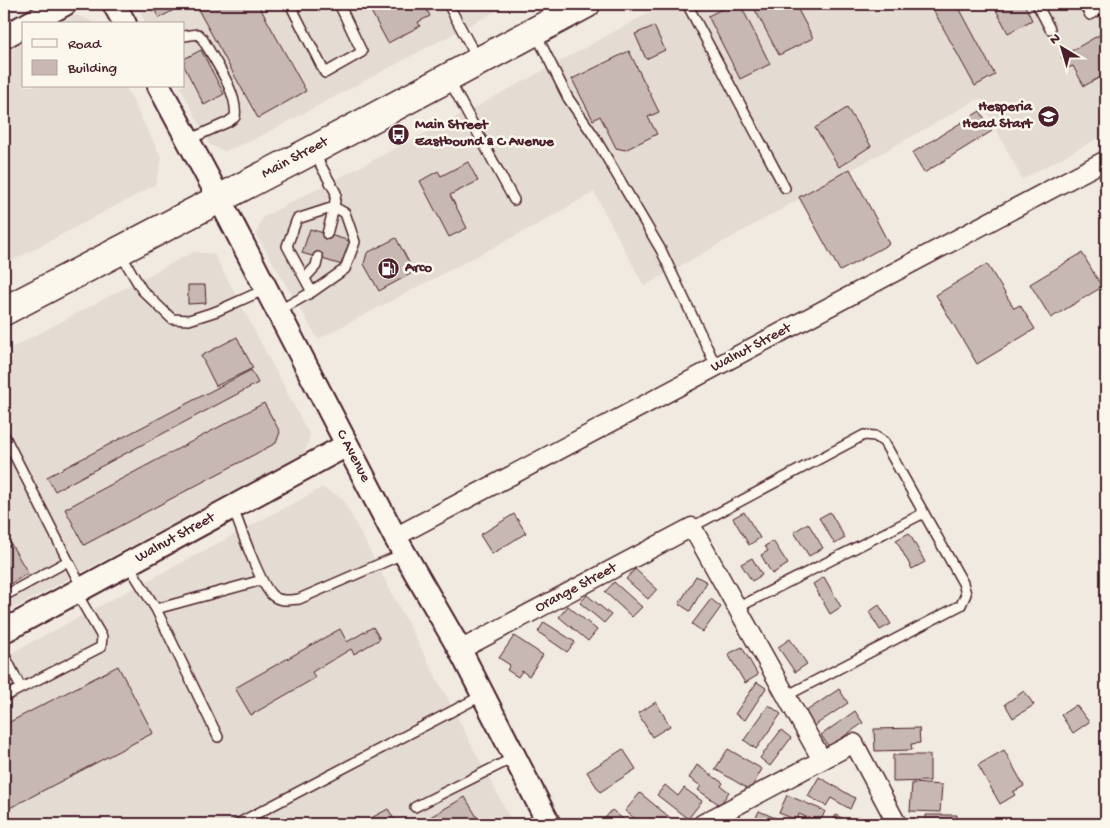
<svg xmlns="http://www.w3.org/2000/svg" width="1110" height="828" font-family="'Gochi Hand',sans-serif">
	<rect width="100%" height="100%" fill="#f0eae0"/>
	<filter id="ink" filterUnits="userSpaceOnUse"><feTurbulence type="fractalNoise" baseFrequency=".02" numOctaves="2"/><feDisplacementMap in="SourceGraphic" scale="10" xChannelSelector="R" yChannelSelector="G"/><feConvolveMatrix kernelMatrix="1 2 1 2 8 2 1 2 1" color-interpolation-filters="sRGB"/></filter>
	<g filter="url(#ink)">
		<path fill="#e4dbd2" d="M136 4H509L253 140 225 151 210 145 180 86H184V24H146Z
			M665 4H1106V134L1022 179 980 98 644 286 594 192 540 223 318 339 256 234 263 217 478 106Z
			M76 15 93 22 94 24H59Z
			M24 43V86H125L162 159 155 185 4 265V53Z
			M193 252 214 254 310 436 304 455 4 613V352Z
			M322 488 342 498 513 824H4V657Z"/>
		<path fill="#c8b8b3" stroke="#4a1f2b" d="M152 4H185L159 18Z
			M195 4H258L306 91 258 118Z
			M367 4H424L430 16 418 22 420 26 388 43Z
			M732 4H740L770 64 740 79 708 16Z
			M752 4H795L813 38 779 55Z
			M930 4H957L995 75 975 86Z
			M993 4H1024L1032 20 1008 33Z
			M654 26 665 50 646 59 635 34Z
			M1106 31V74L1084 86 1073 66 1068 68 1061 57Z
			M201 50 224 94 204 105 184 66V59Z
			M629 51 659 112 648 117 657 134 625 150 616 148 600 116 593 120 572 79Z
			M847 108 871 146 839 167 815 128Z
			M980 111 992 131 924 173 912 153Z
			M468 162 478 181 450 195 467 228 449 237 420 181 438 171 441 176Z
			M850 169 889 244 840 271 799 197Z
			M310 229 350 241 342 265 302 253Z
			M396 238 414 272 379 291 364 264 367 253Z
			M1082 253 1102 287 1051 318 1030 284Z
			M987 264 1014 308 1020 305 1035 329 977 364 936 295Z
			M188 285H205L206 303 188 304Z
			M237 337 253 368 216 386 201 356Z
			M251 370 258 383 55 491 47 477Z
			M264 403 280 432 276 443 84 545 65 509Z
			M744 512 760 538 749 545 733 518Z
			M830 512 845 538 835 544 819 518Z
			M514 514 526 533 492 554 480 535Z
			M808 523 823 548 809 556 794 532Z
			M909 533 925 562 912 569 896 540Z
			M773 541 788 564 772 574 761 555 768 551 765 546Z
			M11 544 28 573 4 588V549Z
			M752 558 762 575 752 581 741 564Z
			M635 569 657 589 648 599 626 579Z
			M696 576 707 582 690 611 679 604Z
			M824 577 841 607 830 614 813 584Z
			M614 582 642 607 632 617 605 592Z
			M587 595 611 615 604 623 580 603Z
			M711 599 721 607 703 632 692 624Z
			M879 605 891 624 880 630 869 612Z
			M568 606 597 630 588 641 559 617Z
			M544 622 575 642 567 652 538 632Z
			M373 627 380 639 354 654 351 649 312 672 315 678 251 715 235 688 340 629 347 642Z
			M514 636 543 655 529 676 522 671 518 677 507 670 510 665 499 658Z
			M790 639 807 664 795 672 778 647Z
			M742 647 758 675 745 683 728 654Z
			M118 666 153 733 4 811V725Z
			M757 682 766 688 745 720 735 714Z
			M839 689 848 703 814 726 805 712Z
			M1024 691 1034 705 1013 718 1005 704Z
			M656 702 670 726 652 737 638 713Z
			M769 705 781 714 756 749 744 740Z
			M1076 705 1089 722 1073 733 1061 715Z
			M855 711 863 723 829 747 821 735Z
			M919 728 920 743 911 744 912 750 875 751 874 729Z
			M781 730 791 738 770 766 760 758Z
			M623 749 636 769 600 792 587 772Z
			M728 749 762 769 750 790 715 769Z
			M1004 750 1024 786 1013 792 1015 795 1000 804 978 765Z
			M893 755H930V781L893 782Z
			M697 765 723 783 721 786 729 792 720 805 698 790 701 786 689 778Z
			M819 777 855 798 850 809 831 798 826 806 808 796Z
			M912 783 942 785 940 812 910 811Z
			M665 785 678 796 684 788 702 801 688 819 657 795Z
			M640 793 673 820 669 824H642L625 811Z
			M787 795 825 811 820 823 799 814 797 820 779 813Z
			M465 797 481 824H418Z
			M388 809 397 824H360Z
			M612 810 629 824H600Z
			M759 811 789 824H759L754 822Z
			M836 815 854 824 858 816 874 824H831Z
			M926 815H957V824H926Z"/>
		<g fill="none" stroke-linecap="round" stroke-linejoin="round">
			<defs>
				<path id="service" d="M290 4 325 73 362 52 339 4
					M448 4 477 58
					M687 4 785 188
					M1037 4 1050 29
					M1084 4 1090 15 1106 6
					M536 34 568 98 594 136 661 250 716 366
					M184 36 198 34 202 38C213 58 239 94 235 117L228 122 188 140
					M449 80 514 200
					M120 253 142 290 172 319 189 320 217 311 266 289
					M305 278 316 266 318 257
					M312 292 287 246 297 219 334 207 336 193 314 153
					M278 311 312 292 345 269 355 242 345 213 334 207 327 234
					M4 435 82 588
					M233 508C240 526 260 586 273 596 281 602 290 600 299 599L405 553
					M692 527 864 435 875 436 884 442 963 583 966 594 961 605 786 696
					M128 564 156 609 262 580
					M4 596 68 561
					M737 608 924 513
					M156 609 218 737
					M4 654 21 688
					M4 697 101 647 102 637 76 592
					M415 807 515 757
					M237 824 483 695"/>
				<path id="minor" d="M395 537 1106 160
					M460 650 692 527 822 760 854 743 897 824
					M702 824 822 760"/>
				<path id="tertiary" d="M114 4 125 24
					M28 24 65 4
					M4 37 24 26
					M159 86 219 198 395 537 460 650 549 824
					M4 631 347 445"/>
				<path id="primary" d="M4 311 313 150 586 4"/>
			</defs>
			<use href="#service" stroke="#4a1f2b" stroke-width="12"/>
			<use href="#minor" stroke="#4a1f2b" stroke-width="21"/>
			<use href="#tertiary" stroke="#4a1f2b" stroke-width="26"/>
			<use href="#primary" stroke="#4a1f2b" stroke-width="31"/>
			<use href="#service" stroke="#fbf7ec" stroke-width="9"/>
			<use href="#minor" stroke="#fbf7ec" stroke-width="18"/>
			<use href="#tertiary" stroke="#fbf7ec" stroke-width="22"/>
			<use href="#primary" stroke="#fbf7ec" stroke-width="28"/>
		</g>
	</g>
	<defs>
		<symbol id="school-disc" viewBox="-11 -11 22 22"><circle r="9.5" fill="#4a1f2b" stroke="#fbf7ec"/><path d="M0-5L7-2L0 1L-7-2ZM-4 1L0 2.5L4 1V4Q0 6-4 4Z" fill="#fff"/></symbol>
		<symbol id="bus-disc" viewBox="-11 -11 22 22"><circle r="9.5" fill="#4a1f2b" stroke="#fbf7ec"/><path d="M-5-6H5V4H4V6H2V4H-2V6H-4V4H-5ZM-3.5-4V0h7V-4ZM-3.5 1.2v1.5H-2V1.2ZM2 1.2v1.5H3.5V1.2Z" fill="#fff"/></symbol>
		<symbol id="fuel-disc" viewBox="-11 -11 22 22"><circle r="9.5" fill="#4a1f2b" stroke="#fbf7ec"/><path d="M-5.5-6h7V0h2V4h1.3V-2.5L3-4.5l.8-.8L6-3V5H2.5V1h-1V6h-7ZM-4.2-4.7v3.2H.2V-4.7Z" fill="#fff"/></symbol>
	</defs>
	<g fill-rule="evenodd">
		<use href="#school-disc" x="1036" y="104" width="25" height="25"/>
		<use href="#bus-disc" x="386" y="122" width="25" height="25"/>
		<use href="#fuel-disc" x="376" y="256" width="25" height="25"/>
	</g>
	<g text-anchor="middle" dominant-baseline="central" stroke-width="5" stroke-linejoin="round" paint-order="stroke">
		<g font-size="15" font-weight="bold" fill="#4a1f2b" stroke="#fbf7ec" text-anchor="start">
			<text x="1032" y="107" text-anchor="end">Hesperia<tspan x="1032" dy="17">Head Start</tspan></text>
			<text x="415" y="125">Main Street<tspan x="415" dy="17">Eastbound &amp; C Avenue</tspan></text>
			<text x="405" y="268">Arco</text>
		</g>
		<g font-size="15" fill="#4a1f2b" stroke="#fbf7ec">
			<text transform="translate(295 158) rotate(-28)">Main Street</text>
			<text transform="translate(751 348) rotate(-28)">Walnut Street</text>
			<text transform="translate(353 456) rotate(62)">C Avenue</text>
			<text transform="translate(175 538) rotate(-29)">Walnut Street</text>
			<text transform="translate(576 588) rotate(-28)">Orange Street</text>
		</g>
	</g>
	<rect width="1110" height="828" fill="none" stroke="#fbf7ec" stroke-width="20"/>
	<rect x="10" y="10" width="1090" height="808" fill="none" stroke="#4a1f2b" stroke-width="2" filter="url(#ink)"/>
	<rect x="22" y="22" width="162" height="65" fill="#fbf7ec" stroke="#b4a19f"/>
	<rect x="32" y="39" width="25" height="8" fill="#fbf7ec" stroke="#b4a19f"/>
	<text x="68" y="48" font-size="15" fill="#4a1f2b">Road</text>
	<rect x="32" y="60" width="25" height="15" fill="#c8b8b3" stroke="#b4a19f"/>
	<text x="68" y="72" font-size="15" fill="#4a1f2b">Building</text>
	<g transform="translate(1062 48) rotate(322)" stroke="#fbf7ec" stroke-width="4" paint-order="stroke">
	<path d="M0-4L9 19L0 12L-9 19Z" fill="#4a1f2b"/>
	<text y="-8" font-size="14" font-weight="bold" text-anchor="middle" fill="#4a1f2b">N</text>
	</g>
</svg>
